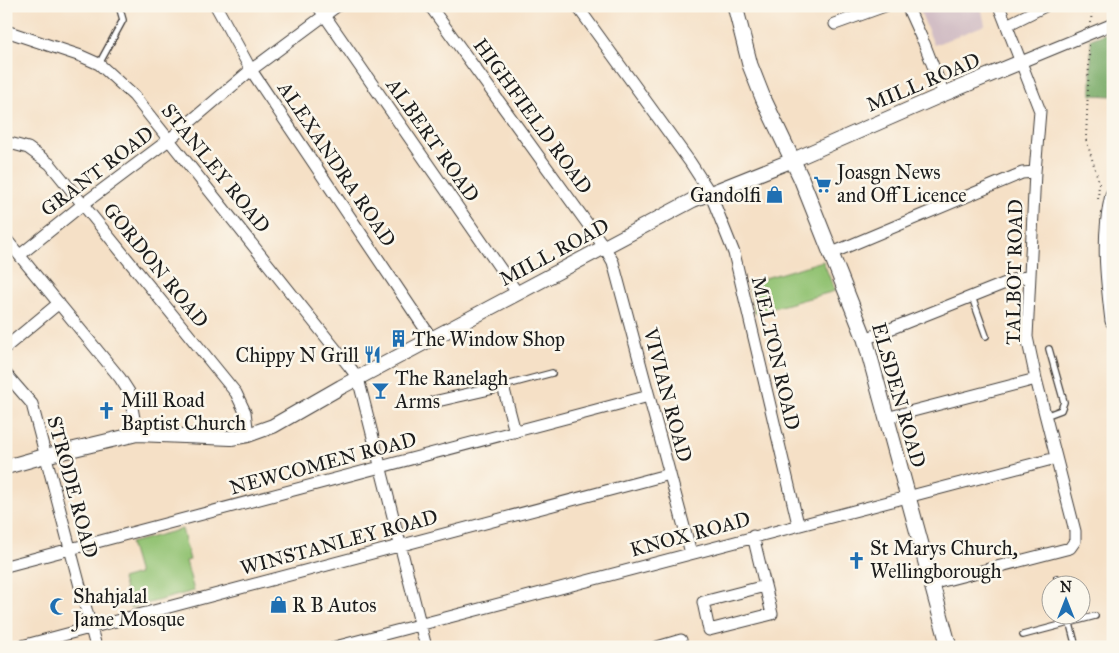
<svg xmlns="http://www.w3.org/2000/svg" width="1119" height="653" font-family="'IM FELL Great Primer',serif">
	<rect width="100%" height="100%" fill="#fbf7ec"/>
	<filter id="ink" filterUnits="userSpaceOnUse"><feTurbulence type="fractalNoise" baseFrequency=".02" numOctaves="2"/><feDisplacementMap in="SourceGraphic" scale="10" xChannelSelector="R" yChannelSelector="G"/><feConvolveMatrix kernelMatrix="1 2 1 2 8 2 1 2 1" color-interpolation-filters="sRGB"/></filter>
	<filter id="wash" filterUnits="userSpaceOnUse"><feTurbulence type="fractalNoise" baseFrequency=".0096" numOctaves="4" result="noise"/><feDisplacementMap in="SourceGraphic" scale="20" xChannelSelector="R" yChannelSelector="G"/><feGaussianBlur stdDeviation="1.12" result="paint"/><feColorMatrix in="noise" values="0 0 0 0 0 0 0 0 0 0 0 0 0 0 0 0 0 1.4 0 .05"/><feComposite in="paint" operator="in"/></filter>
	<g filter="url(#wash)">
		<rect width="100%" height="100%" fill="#f5e0c6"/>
		<path fill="#d2bec5" d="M918 6H981L985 25 934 45Z"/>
		<path fill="#92c272" stroke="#576f47" d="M823 261 835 291 755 313 748 283Z
			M182 529 190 560 186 561 194 591 130 608 122 579 139 574 130 543Z"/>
		<path fill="#75a864" stroke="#486240" d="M1113 31V96L1091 95V39Z"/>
	</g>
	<g filter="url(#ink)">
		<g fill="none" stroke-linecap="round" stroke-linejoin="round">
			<defs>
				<path id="service" d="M99 64 123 20 119 6
					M972 297 986 336
					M503 386 552 373
					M1045 416 1061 410 1064 402 1049 349
					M1057 578 1059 586
					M1068 616 1076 647
					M1023 635 1095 616"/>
				<path id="minor" d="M216 6 251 70 432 339
					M318 6 518 294
					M430 6 605 248 613 262 691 553
					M577 6 690 162 710 193 734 253 798 524
					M907 6 922 39
					M835 24 885 6
					M1007 25 1045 6
					M6 31 81 56 99 64 134 96 349 366 358 378 426 647
					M924 43 944 94
					M1021 62 1113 24
					M6 142 28 148 50 164 236 393 245 412 248 435
					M6 239 120 378 129 392 137 434
					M832 253 1022 173 1035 172
					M20 255 82 205 170 139 251 70 337 6
					M865 339 1018 278 1029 277
					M6 347 59 303
					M6 374 32 404 96 647
					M433 402 503 386 515 432
					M886 418 1036 379
					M753 536 772 614 709 630 703 602 765 586
					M6 566 649 396
					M931 584 1070 548 1075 541V531L1036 379 1027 337 1035 172 1040 111 999 6
					M18 647 670 474
					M335 647 1056 458
					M657 647 681 640"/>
				<path id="tertiary" d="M6 467 45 456 137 434 231 438 248 435 273 426 341 387 693 200 793 160 944 94 1021 62"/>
				<path id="secondary" d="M735 6 750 65 763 98 801 178 865 339 949 647
					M1113 195C1103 237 1108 278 1113 321"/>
			</defs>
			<use href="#service" stroke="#3d3936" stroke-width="8"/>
			<use href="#minor" stroke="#3d3936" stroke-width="13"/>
			<use href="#tertiary" stroke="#3d3936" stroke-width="16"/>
			<use href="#secondary" stroke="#3d3936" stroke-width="17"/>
			<path stroke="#3d3936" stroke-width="2" stroke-dasharray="1 4" stroke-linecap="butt" d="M1091 23 1092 6
				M1089 45V63L1086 139 1099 182 1098 201"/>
			<use href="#service" stroke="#fff" stroke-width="5.5"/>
			<use href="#minor" stroke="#fff" stroke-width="11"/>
			<use href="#tertiary" stroke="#fff" stroke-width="14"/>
			<use href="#secondary" stroke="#fff" stroke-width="15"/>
		</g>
	</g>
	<defs>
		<symbol id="supermarket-bare" viewBox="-9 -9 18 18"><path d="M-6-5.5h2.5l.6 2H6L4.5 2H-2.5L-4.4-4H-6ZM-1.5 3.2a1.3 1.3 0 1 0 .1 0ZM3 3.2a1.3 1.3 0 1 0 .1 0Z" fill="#1f6fb2" stroke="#fbf7ec" stroke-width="2.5" paint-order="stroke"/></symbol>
		<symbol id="shop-bare" viewBox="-9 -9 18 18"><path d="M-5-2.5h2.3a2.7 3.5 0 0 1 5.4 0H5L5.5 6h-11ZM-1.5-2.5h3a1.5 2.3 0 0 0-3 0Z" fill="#1f6fb2" stroke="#fbf7ec" stroke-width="2.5" paint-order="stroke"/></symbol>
		<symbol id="building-bare" viewBox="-9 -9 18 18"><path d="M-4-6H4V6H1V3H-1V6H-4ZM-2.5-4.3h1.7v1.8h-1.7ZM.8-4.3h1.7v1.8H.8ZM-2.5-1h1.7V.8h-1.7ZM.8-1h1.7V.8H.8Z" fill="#1f6fb2" stroke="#fbf7ec" stroke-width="2.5" paint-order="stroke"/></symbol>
		<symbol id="restaurant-bare" viewBox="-9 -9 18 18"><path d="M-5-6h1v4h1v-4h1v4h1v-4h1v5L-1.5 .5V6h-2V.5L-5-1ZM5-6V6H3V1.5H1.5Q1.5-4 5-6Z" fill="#1f6fb2" stroke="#fbf7ec" stroke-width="2.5" paint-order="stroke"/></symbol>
		<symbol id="bar-bare" viewBox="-9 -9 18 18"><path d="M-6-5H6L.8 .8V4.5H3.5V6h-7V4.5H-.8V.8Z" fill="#1f6fb2" stroke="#fbf7ec" stroke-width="2.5" paint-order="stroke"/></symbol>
		<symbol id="church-bare" viewBox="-9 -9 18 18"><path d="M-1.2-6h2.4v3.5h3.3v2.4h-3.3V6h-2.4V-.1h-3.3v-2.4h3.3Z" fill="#1f6fb2" stroke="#fbf7ec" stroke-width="2.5" paint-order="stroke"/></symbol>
		<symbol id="mosque-bare" viewBox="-9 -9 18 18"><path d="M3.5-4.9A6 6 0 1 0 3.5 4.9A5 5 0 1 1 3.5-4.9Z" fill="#1f6fb2" stroke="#fbf7ec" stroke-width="2.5" paint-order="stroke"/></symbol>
	</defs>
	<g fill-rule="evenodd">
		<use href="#supermarket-bare" x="810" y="172" width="25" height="25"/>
		<use href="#shop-bare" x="762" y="182" width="25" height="25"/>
		<use href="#building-bare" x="386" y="326" width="25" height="25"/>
		<use href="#restaurant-bare" x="360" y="342" width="25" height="25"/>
		<use href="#bar-bare" x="368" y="378" width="25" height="25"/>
		<use href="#church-bare" x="94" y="398" width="25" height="25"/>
		<use href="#church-bare" x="844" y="548" width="25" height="25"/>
		<use href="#shop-bare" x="266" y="592" width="25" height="25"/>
		<use href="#mosque-bare" x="46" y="594" width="25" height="25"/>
	</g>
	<g text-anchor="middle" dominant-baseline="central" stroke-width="5" stroke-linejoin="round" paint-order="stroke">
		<g font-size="20" fill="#1c1c1c" stroke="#fbf7ec">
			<text transform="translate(923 82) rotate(-23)">MILL ROAD</text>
			<text transform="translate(533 116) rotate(54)">HIGHFIELD ROAD</text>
			<text transform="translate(433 140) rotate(55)">ALBERT ROAD</text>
			<text transform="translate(337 164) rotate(56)">ALEXANDRA ROAD</text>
			<text transform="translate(216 168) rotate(51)">STANLEY ROAD</text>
			<text transform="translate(97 171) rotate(-37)">GRANT ROAD</text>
			<text transform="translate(554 252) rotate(-28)">MILL ROAD</text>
			<text transform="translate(156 265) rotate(51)">GORDON ROAD</text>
			<text transform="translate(1014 272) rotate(-89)">TALBOT ROAD</text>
			<text transform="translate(776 353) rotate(77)">MELTON ROAD</text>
			<text transform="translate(668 395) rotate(75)">VIVIAN ROAD</text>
			<text transform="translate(899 395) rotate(74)">ELSDEN ROAD</text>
			<text transform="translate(323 463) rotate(-15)">NEWCOMEN ROAD</text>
			<text transform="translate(73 487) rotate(75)">STRODE ROAD</text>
			<text transform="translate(690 534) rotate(-15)">KNOX ROAD</text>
			<text transform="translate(339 542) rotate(-15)">WINSTANLEY ROAD</text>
		</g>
		<g font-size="20" fill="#1c1c1c" stroke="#fbf7ec" text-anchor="start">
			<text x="837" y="172">Joasgn News<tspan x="837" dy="23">and Off Licence</tspan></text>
			<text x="761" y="195" text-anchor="end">Gandolfi</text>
			<text x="412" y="339">The Window Shop</text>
			<text x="359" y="355" text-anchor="end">Chippy N Grill</text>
			<text x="395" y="378">The Ranelagh<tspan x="395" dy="23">Arms</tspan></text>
			<text x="121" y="400">Mill Road<tspan x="121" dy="23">Baptist Church</tspan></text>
			<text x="870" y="548">St Marys Church,<tspan x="870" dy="23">Wellingborough</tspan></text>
			<text x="73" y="596">Shahjalal<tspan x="73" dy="23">Jame Mosque</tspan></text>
			<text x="292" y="605">R B Autos</text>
		</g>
	</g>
	<rect width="1119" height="653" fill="none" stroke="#fbf7ec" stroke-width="25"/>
	<g transform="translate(1066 600)"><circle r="24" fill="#fbf7ec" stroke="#a29f99"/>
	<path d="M0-4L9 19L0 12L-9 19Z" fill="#1f6fb2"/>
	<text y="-8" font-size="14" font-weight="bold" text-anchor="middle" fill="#1c1c1c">N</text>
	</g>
</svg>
